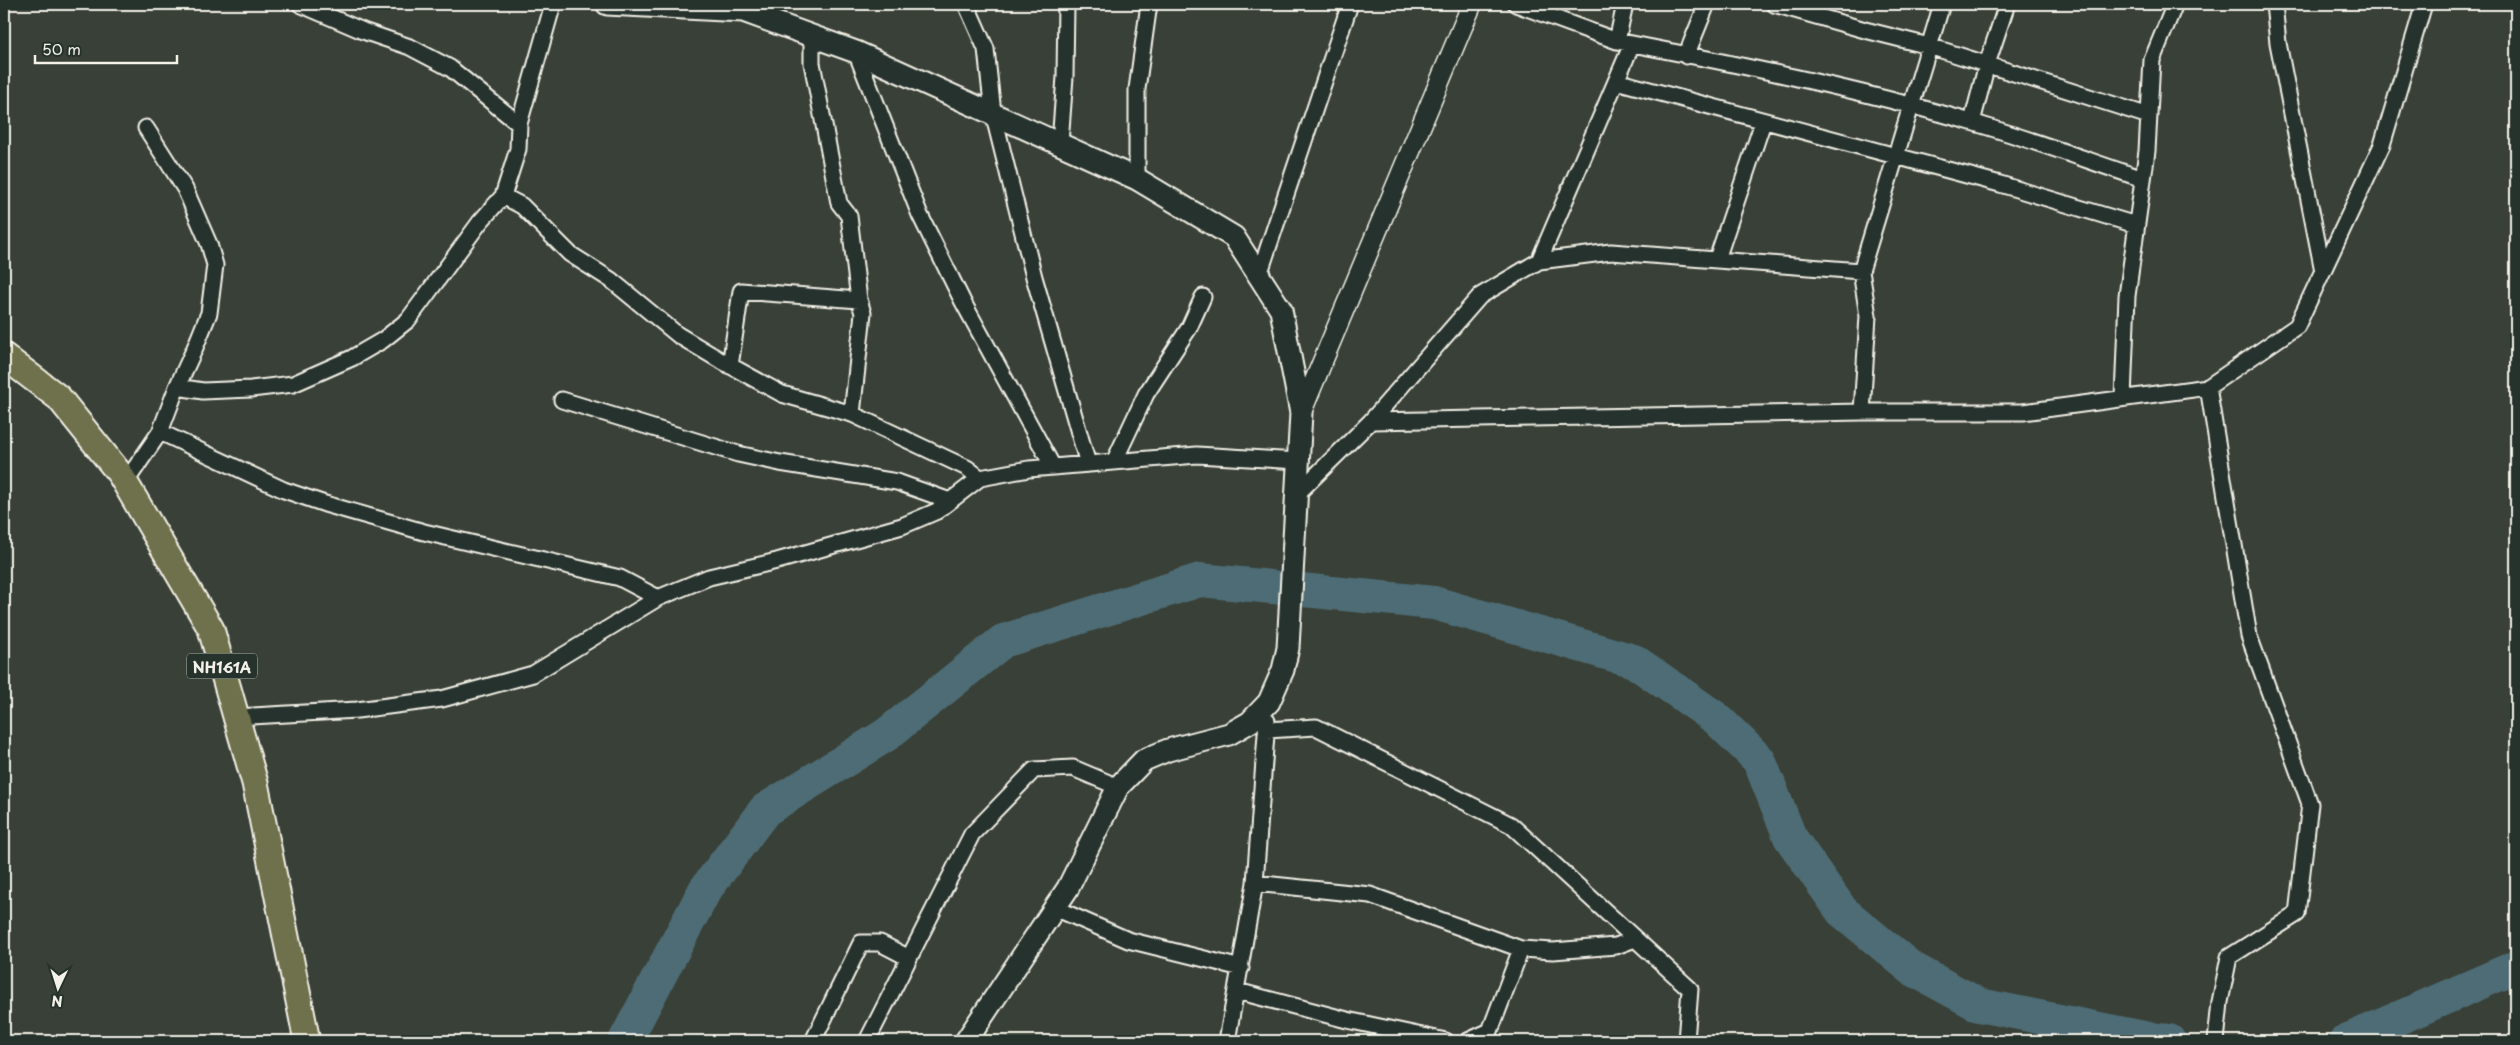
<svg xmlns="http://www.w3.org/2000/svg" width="2520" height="1045" font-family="'Playpen Sans',sans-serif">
	<rect width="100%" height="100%" fill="#394037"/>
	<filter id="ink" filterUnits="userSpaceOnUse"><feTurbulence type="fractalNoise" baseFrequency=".02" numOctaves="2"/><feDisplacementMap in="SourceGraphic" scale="10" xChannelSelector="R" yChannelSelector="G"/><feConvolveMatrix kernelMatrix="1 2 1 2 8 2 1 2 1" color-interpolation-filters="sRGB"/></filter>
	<g filter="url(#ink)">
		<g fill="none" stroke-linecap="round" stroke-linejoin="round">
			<path stroke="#4e6c75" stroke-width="34" d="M625 1041 705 890 765 810 886 735 1003 641 1200 580 1434 603 1634 661 1717 719 1759 760 1790 837 1842 911 1911 968 1979 1005 2149 1039 2169 1041
				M2346 1041 2516 967"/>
			<defs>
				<path id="minor" d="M300 4 363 31 410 47 450 68 519 124
					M966 4 986 49 993 113 1034 277 1088 464
					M1516 4 1617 41 1625 4
					M1774 4 1865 30 1929 46 2149 116
					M2274 4 2278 43 2323 271
					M812 38V63L839 203 849 216 859 300 863 313 852 414
					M1617 41C1736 64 1854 88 1971 122 2028 138 2086 160 2143 179
					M856 52 920 215 963 302 1053 467
					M1686 56 1707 4
					M1616 81 2000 184 2136 225
					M1972 122 1987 64 2007 4
					M1060 143 1065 77 1066 4
					M1137 179V89L1149 4
					M503 196 522 206 570 254 611 280 678 335 718 359 782 394 852 414 967 468 980 478
					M1717 259 1763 122
					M1539 261 1632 44
					M1259 275 1350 4
					M730 366 741 291 859 300
					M177 387 203 391 251 389 293 384 352 358 383 340 408 320 480 222 503 196 518 149 519 124 553 4
					M2208 387 2249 636 2310 804 2297 914 2229 957 2220 1002 2216 1041
					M2123 398 2127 296 2147 151 2152 60 2175 4
					M562 400 738 454 780 463 897 482 950 501
					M1862 412 1868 316 1861 271 1942 4
					M1371 421 1862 412H2023L2208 387 2297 326 2382 145 2424 4
					M160 432 284 490 325 504 424 532 620 578 658 598
					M1114 462 1146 394 1189 328 1203 297
					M125 483 160 432 177 387 194 350 209 313 215 265 209 244 185 189 146 128
					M1298 493 1371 421 1480 296 1539 261 1611 252 1861 271
					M237 717 357 710 442 699 533 674 658 598 709 577 777 561 902 526 937 511 980 478 1029 469 1197 455 1299 461
					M1267 730 1316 727 1511 825 1690 989 1686 1041
					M1255 883 1370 895 1521 949 1553 951 1616 946 1635 939
					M1055 908 1128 940 1241 968
					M1237 991 1347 1020 1446 1041
					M813 1041 861 943H880L909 958
					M867 1041 972 834 1034 770 1073 768 1118 787
					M1227 1041 1255 883 1267 721
					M1468 1041 1490 1031 1521 949"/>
				<path id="tertiary" d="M1301 413 1472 4"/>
				<path id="secondary" d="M607 4 743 11 856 52 1137 179 1234 237 1281 310 1301 413 1288 648 1283 670 1269 702 1250 722 1229 734 1168 750 1144 760 1118 787 1068 888 966 1041"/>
				<path id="trunk" d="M4 356 59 398 120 474 211 629 255 783 307 1041"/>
			</defs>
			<use href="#minor" stroke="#f4f1e8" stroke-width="19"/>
			<use href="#tertiary" stroke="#f4f1e8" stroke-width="22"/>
			<use href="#secondary" stroke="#f4f1e8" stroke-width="25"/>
			<use href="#trunk" stroke="#f4f1e8" stroke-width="29"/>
			<use href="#minor" stroke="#26332d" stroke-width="15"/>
			<use href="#tertiary" stroke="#26332d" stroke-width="19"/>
			<use href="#secondary" stroke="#26332d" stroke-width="21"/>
			<use href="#trunk" stroke="#6e714b" stroke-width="25"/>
		</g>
	</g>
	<g text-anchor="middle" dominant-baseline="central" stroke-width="4.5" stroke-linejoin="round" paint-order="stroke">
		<rect fill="#26332d" stroke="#b6b8b0" stroke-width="1" x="187" y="653.5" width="70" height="25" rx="4"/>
		<g font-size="15" font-weight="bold" fill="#f4f1e8">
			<text x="222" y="666">NH161A</text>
		</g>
	</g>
	<rect width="2520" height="1045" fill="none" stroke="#26332d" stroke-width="20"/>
	<rect x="10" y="10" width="2500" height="1025" fill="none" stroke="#f4f1e8" stroke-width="2" filter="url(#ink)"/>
	<g transform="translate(58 988) rotate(184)" stroke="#26332d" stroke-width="4" paint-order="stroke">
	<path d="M0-4L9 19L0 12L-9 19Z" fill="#f4f1e8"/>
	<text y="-8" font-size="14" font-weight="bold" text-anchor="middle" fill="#f4f1e8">N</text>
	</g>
	<path d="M35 55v8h142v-8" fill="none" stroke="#f4f1e8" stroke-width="2.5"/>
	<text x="42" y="55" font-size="15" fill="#f4f1e8" stroke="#26332d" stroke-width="4" paint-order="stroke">50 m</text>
</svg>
